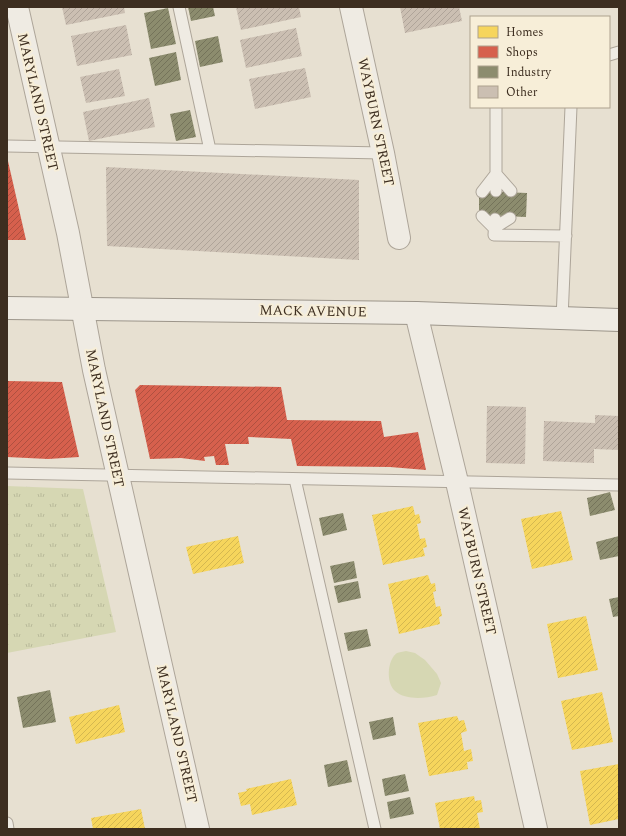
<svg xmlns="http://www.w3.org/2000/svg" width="626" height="836" font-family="Spectral,serif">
	<defs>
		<pattern id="grass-tufts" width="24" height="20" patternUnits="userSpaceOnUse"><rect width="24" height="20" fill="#d6d7b3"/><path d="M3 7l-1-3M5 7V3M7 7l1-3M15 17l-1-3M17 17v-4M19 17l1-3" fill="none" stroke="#b9b99a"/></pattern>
		<pattern id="homes-hatch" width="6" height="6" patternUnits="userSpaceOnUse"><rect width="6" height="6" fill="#f6d55c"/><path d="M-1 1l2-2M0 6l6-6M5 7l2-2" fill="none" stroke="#d4b750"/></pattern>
		<pattern id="shops-hatch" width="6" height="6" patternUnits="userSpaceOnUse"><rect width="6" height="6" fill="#d6604d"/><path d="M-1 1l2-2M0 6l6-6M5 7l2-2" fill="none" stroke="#af5040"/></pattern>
		<pattern id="industry-hatch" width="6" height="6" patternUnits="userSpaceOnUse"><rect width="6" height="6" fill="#8c8c6e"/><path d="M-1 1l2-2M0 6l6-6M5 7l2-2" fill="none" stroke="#74735a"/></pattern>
		<pattern id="building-hatch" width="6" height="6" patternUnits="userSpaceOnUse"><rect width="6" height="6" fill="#cbbfb2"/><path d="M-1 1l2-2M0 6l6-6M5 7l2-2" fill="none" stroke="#afa499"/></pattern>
	</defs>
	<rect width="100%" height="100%" fill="#e7e0d1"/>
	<path fill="url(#grass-tufts)" d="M7 486 83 489 116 632 7 653Z"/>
	<path fill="#d6d7b3" d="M406 651 415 653 425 660 437 674 441 683 437 695C424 699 405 700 395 691 386 683 387 660 397 653 399 652 403 652 406 651Z"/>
	<path fill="url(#homes-hatch)" d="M413 506 415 515 419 514 421 523 417 524 420 539 425 538 427 547 423 548 425 556 383 565 372 515Z
		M561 511 573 560 532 569 521 519Z
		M238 536 244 563 193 574 186 547Z
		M428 575 431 584 435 583 436 591 433 592 436 607 440 606 442 616 439 617 440 624 399 634 388 584Z
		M586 616 598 670 558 678 547 624Z
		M602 692 613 742 572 750 561 701Z
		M119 705 125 732 76 744 69 717Z
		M457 716 459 721 464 720 467 731 461 733 464 751 471 749 473 761 467 762 468 769 429 776 418 723Z
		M619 764V819L590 825 580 771Z
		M291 779 297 805 252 815 250 804 241 806 238 793 247 791 246 789Z
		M474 796 475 801 481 800 483 812 477 813 480 829H440L435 803Z
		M141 809 145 829H93L91 818Z"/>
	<path fill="url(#shops-hatch)" d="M7 161H8L26 240H7Z
		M7 381 62 382 79 457 48 459 7 457Z
		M140 385 281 387 287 420 381 421 384 437 418 432 426 470 390 467 297 466 291 439 248 437 249 444H225L229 465H216L214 456 204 457 205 461 181 458 150 459 135 390Z"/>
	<path fill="url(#industry-hatch)" d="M188 7H213L215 16 191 21Z
		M168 8 176 44 151 49 144 13Z
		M218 36 223 62 200 67 195 41Z
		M176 52 181 80 155 86 149 58Z
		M190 110 196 137 176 141 170 114Z
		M479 191 527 193 526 217 479 215Z
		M610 492 615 510 590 516 587 498Z
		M343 513 347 530 323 536 319 518Z
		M619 536V556L600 560 596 542Z
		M354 561 357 578 334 583 330 566Z
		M358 581 361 598 338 603 334 586Z
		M619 597V616L613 617 609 599Z
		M367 629 371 646 348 651 344 633Z
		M50 690 56 722 23 728 17 697Z
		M393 717 396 735 373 740 369 722Z
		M347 760 352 782 328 787 324 765Z
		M405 774 409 791 385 796 382 779Z
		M410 797 414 814 390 819 387 802Z"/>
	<path fill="url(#building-hatch)" d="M62 7H124L125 13 66 25Z
		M236 7H299L301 17 241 30Z
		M400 7H459L462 21 405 33Z
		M126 25 132 55 77 66 71 36Z
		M296 28 302 56 246 68 240 40Z
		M305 68 311 97 255 109 249 79Z
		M119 69 125 96 86 103 80 77Z
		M149 98 155 127 89 141 83 112Z
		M106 167 359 180V260L107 246Z
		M487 406 526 407 525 464 486 463Z
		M595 415 619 416V450L594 449V463L543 461 544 421 595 423Z"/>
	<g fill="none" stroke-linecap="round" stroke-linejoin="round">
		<defs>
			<path id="service" d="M179 7 210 150
				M609 55 619 52
				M496 107V174L511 191
				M7 146 383 153
				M496 191V174
				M482 192 496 174
				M482 216 494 228
				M495 219 494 235 566 236
				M494 228 510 218
				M562 319 571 107
				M7 473 619 485
				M295 479 375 829
				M7 823 8 829"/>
			<path id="minor" d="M17 7 68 233 94 370 198 829
				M351 7 383 153 399 238
				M416 313 457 482 536 829"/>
			<path id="secondary" d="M7 308 416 313 619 320"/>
		</defs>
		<use href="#service" stroke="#ada599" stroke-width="13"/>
		<use href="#minor" stroke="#ada599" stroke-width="24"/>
		<use href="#secondary" stroke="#9c958a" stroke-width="24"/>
		<use href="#service" stroke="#efebe3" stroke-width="11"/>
		<use href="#minor" stroke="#efebe3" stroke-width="22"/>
		<use href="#secondary" stroke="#efebe3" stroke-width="22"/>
	</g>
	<g text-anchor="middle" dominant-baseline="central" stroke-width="4" stroke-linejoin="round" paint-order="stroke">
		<g font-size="14" fill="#3d2e20" stroke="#f7eed8">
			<text transform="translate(38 102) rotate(77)">MARYLAND STREET</text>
			<text transform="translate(376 122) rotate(78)">WAYBURN STREET</text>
			<text transform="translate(313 311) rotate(1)">MACK AVENUE</text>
			<text transform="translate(105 418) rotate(78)">MARYLAND STREET</text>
			<text transform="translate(477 571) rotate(77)">WAYBURN STREET</text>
			<text transform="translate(177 734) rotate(77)">MARYLAND STREET</text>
		</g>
	</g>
	<rect width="626" height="836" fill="none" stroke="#3d2e20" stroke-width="16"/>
	<rect x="470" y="16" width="140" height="92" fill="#f7eed8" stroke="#ada18e"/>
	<rect x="478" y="26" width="20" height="12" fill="#f6d55c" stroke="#ada18e"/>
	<text x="506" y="36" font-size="12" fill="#3d2e20">Homes</text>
	<rect x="478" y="46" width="20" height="12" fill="#d6604d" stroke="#ada18e"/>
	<text x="506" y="56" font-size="12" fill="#3d2e20">Shops</text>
	<rect x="478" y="66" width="20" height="12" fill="#8c8c6e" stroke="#ada18e"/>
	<text x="506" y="76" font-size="12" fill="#3d2e20">Industry</text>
	<rect x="478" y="86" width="20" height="12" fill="#cbbfb2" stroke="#ada18e"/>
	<text x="506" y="96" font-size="12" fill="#3d2e20">Other</text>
</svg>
